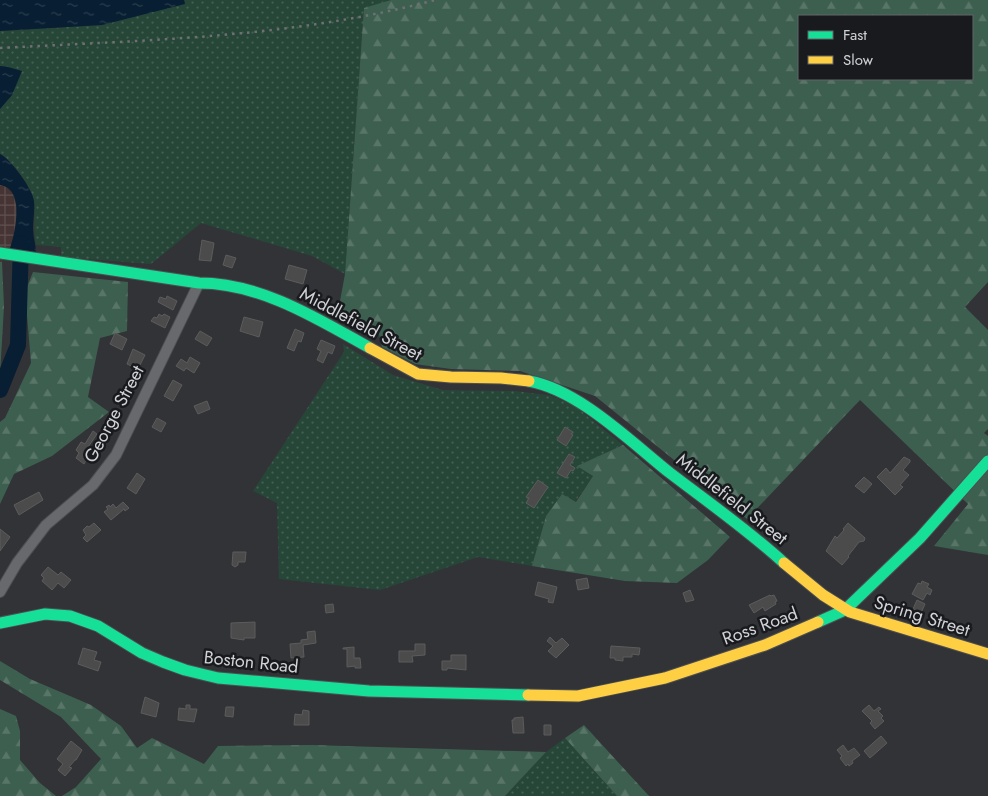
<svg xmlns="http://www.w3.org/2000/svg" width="988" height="796" font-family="Jost,sans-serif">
	<defs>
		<pattern id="industrial-grid" width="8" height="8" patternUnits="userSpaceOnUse" patternTransform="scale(1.25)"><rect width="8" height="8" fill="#453433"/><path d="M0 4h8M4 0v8" fill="none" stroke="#5f5050"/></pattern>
		<pattern id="grass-dots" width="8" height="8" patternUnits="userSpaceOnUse" patternTransform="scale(1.25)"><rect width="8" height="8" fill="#264638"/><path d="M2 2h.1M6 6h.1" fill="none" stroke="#446054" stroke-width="1.8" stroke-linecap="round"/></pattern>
		<pattern id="forest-firs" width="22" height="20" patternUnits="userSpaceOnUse" patternTransform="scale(1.25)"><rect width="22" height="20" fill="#3d5f50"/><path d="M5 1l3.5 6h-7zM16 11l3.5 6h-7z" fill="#587568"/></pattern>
		<pattern id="water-ripples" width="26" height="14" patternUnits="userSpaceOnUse" patternTransform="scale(1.25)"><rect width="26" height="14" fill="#081e32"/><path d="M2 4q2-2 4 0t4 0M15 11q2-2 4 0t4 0" fill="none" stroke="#2b3e4f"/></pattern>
	</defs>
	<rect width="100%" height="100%" fill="#323336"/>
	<path fill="url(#industrial-grid)" d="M0 185 5 186 13 194 17 208 16 228 10 249 2 262H0Z"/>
	<path fill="url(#grass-dots)" d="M184 0H391L364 9 345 274 312 256 201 223 151 264 61 257V247L36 245C33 230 35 216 34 201 33 189 11 159 0 154V109L12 95 8 67 0 66V31L102 25 185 3Z
		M343 344 393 375 443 390 514 391 549 395 575 406 623 445 578 466 593 476 575 502 562 495 546 516 532 566 478 557 380 590 279 579 277 503 253 491 344 352Z
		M565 738 617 796H505L546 752Z"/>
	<path fill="url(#forest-firs)" fill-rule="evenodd" d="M391 0H988V282L965 307 988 330V429L984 433 988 436V555L934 546 968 504 860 400 747 519 595 396 520 371 451 369 415 364 382 347 379 334 338 312 345 274 364 8ZM799 16H972V79H799Z
		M0 262H2L4 306 0 375Z
		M33 272 128 282 127 331 100 338 88 397 109 412 52 456 14 474 0 504V422L5 418 31 363 25 292Z
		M623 445 730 537 708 560 677 583 625 581 532 566 546 516 562 494 576 502 593 476 577 466Z
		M0 661 30 679 91 705 121 726 137 748 152 738 204 764 218 746 312 745 546 752 505 796H62L76 787 101 759 61 717 0 680Z
		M0 709 16 716 20 731V760L40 783 56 796H0Z
		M584 725 649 796H617L565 738Z"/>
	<path fill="url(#water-ripples)" d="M0 0H184L185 4 102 25 0 31Z
		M0 66 8 67 22 71 12 95 0 109Z
		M0 154C11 159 33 190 34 201 35 210 33 220 33 229 33 237 36 245 36 253L10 249C15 233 26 189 0 185Z"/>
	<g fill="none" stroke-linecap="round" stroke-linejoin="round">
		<path stroke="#081e32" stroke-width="16" d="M0 390 18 345 21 243"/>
	</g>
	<path fill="#4b4b4c" stroke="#5c5c5c" d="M202 240 214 243 211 261 199 260Z
		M226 255 236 258 232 268 223 265Z
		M289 265 307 270 303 284 285 279Z
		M167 296 177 301 173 310 158 302 160 297 166 299Z
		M159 314 162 316 164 314 170 317 165 328 151 321 154 317 157 318Z
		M244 317 263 322 259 337 240 331Z
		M295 329 304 333 301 342 298 341 294 351 287 348Z
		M200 331 212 338 207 346 195 339Z
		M115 333 127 339 122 350 110 344Z
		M321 340 335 346 332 354 328 352 323 363 317 360 321 351 317 349Z
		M133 349 145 355 138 369 127 364Z
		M190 357 200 363 194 373 186 368 184 371 176 366 181 359 187 363Z
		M173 380 182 385 173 401 164 396Z
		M207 401 210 409 198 414 194 406Z
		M157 418 166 423 161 432 152 427Z
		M565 427 573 432 571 434 573 435 566 446 557 440Z
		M93 431 97 434 88 447 92 449 84 464 76 458 79 453 76 450 81 442 85 444Z
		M569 454 575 457 570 465 575 468 573 471 571 470 566 478 557 473Z
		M904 457 910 460V462L903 470 909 475 900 485 903 487 895 495 877 477 886 468 890 473Z
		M137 473 145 479 136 494 127 488Z
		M864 477 872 484 864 493 855 486Z
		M538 480 548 487 534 508 526 503 529 498 526 497Z
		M39 492 43 500 19 515 14 505Z
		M123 502 129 508 125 511 124 509 111 520 104 512 108 509 106 507 109 505 110 507 113 504 116 508Z
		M94 523 101 530 87 542 83 538 86 535 83 530 87 526 89 527Z
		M848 523 865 538 864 541 859 542 848 556 849 557 842 565 826 551 835 536 837 538 844 530 843 529Z
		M0 529 10 537 0 551Z
		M233 552H246L245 562H238V565L235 567 232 565Z
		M48 567 58 575 61 572 71 580 64 588 58 583 52 590 42 581 44 578 41 575Z
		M587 578 589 588 578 590 576 580Z
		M922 581 929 584 927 587 932 590 930 595 927 593 923 600 912 594 918 583 921 584Z
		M538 582 557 587 553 603 548 602 549 599 535 595Z
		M690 590 694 600 686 602 683 593Z
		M770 595 771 596 774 595 777 601 775 602 776 604 765 611 763 607 754 613 749 605Z
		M917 600 925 604 921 613 913 609Z
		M333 604 334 612 326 613 325 605Z
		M255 622V638H244V640L231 638V623Z
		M315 631 316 643 303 645 304 657 291 658 290 644 301 643V640L308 639 307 632Z
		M550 637 556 643 562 638 569 645 556 658 548 651 553 646 547 641Z
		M415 644H425V655L412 656 413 662H399V651H415Z
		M611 646 640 648 639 655 632 654V657H623V661L615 660V658H610Z
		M354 647V658H360L361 668H355V666L347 667V649H343V648Z
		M83 648 97 652 94 660 101 662 98 671 78 664Z
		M451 655H466V670L447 668V670H442V661H451Z
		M145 697 159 703 156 717 141 713Z
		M186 705H190V709H197L194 722 178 720 179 708 186 709Z
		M869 705 874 711 879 707 881 709 878 711 883 716 881 718 884 721 875 729 870 723 872 721 862 711Z
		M226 707H234L233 717 225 716Z
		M303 710 309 711V725H294L295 714 302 715Z
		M523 717 524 733H513L512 720H514V718Z
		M544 725H551V735H544Z
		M881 736 887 743 870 758 864 751Z
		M71 741 82 750 76 760H75L69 767 72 768 65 776 58 770 63 764 57 759Z
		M843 745 848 752 854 748 860 755 852 761 853 763 849 766 848 764 846 766 840 758 842 756 837 750Z"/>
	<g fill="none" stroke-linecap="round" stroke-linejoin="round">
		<defs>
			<path id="street" d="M0 592 17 563 46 525 93 485 116 455 199 283"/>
			<path id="fast" d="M0 253 199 283C261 283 318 319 370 348
				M529 381C579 390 631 442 670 473 708 502 748 530 784 563
				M818 622 845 610 920 538 988 461
				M0 623 45 614 70 616 98 626 142 653 163 662 185 670 218 678 369 691 528 695"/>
			<path id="slow" d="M370 348 418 374 451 377 501 378 529 381
				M784 563 823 595 850 612 988 654
				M528 695 578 696 665 678 765 645 818 622"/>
		</defs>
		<use href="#street" stroke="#4e4f52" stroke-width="12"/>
		<use href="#fast" stroke="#4e4f52" stroke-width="13"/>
		<use href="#slow" stroke="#4e4f52" stroke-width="13"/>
		<use href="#street" stroke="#68696c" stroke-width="10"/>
		<use href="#fast" stroke="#16e098" stroke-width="11"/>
		<use href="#slow" stroke="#ffcf43" stroke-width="11"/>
		<path stroke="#707072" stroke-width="2.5" stroke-dasharray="2.5 5" stroke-linecap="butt" d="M0 48C146 40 293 38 435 0"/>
	</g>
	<g text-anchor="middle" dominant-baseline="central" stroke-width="5" stroke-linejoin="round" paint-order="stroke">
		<g font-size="18" fill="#d0d2d6" stroke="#191a1d">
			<text transform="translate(361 324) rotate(28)">Middlefield Street</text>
			<text transform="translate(114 414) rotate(-62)">George Street</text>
			<text transform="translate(732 499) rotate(38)">Middlefield Street</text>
			<text transform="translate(922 616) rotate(17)">Spring Street</text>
			<text transform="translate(760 626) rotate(-20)">Ross Road</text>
			<text transform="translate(251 662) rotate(6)">Boston Road</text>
		</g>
	</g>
	<rect x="798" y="15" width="175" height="65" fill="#191a1d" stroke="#626467"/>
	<rect x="808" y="31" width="25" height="8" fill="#16e098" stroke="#626467"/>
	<text x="843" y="40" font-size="15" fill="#d0d2d6">Fast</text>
	<rect x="808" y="56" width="25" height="8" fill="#ffcf43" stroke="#626467"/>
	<text x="843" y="65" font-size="15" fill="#d0d2d6">Slow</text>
</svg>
